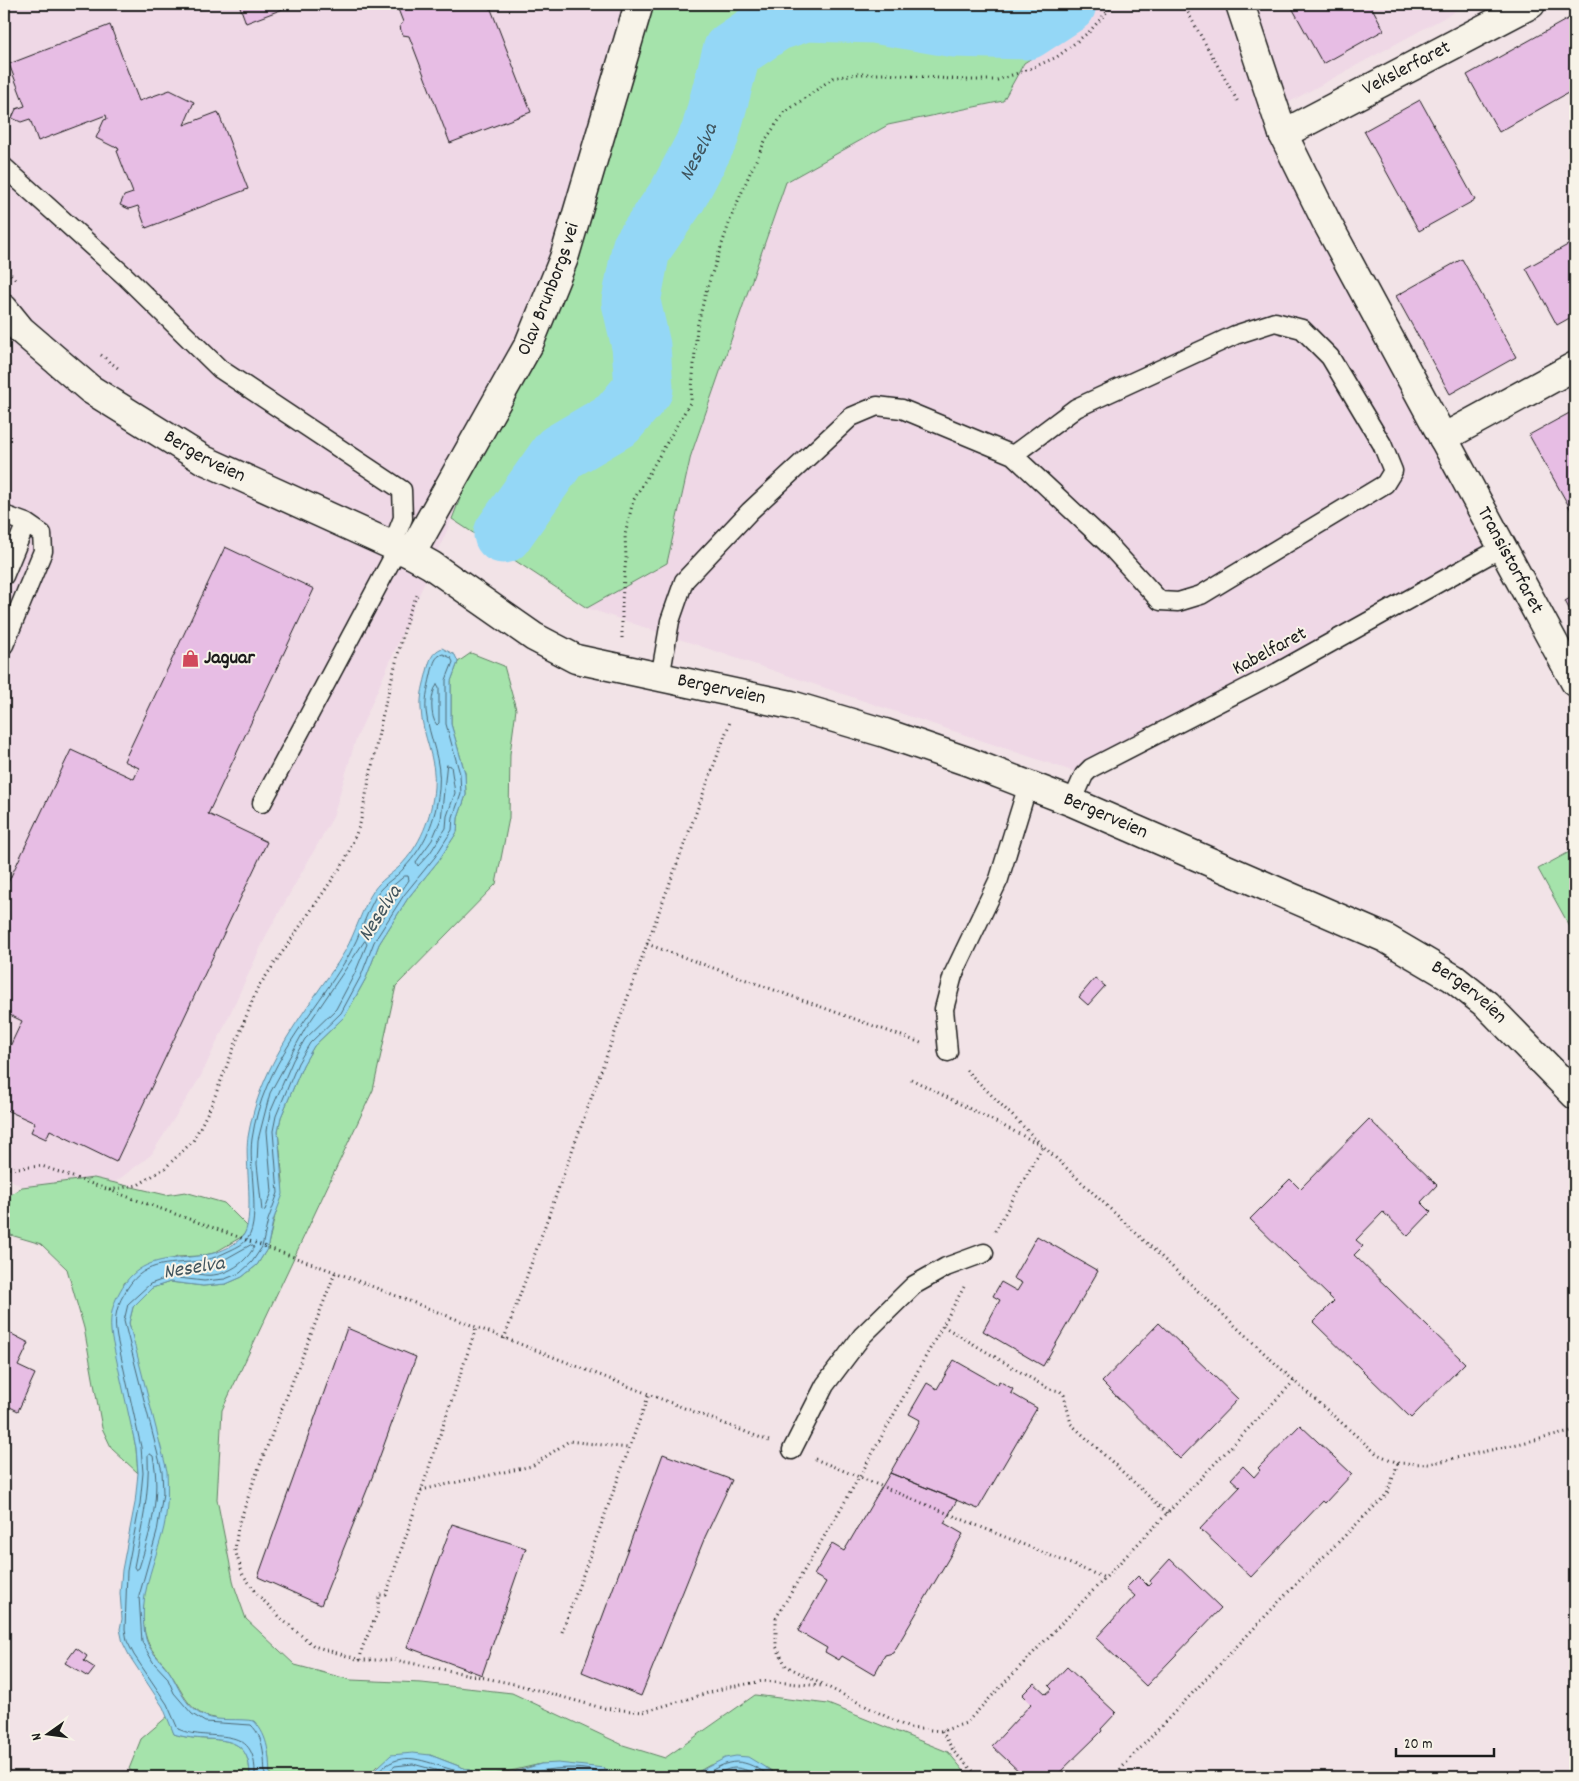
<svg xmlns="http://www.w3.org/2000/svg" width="1579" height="1781" font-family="Dekko,sans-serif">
	<rect width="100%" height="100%" fill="#f2e3e7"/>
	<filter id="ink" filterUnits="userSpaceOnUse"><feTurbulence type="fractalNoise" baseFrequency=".02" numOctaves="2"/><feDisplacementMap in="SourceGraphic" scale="10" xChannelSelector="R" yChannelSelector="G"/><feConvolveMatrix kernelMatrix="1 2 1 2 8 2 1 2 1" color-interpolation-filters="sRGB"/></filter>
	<g filter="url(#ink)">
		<path fill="#efd8e6" d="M4 4H652L452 519 355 742 333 817 267 934 201 1076 151 1155 114 1183 94 1178 22 1187 4 1175Z
			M1094 4H1469L1284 105 1510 540 1090 777 587 608 667 563 691 455 786 182 888 125 1003 101 1024 63 1082 26Z"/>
		<path fill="#a5e3ab" stroke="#608064" d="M652 4H1094L1082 26 1024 63 1003 101 888 125 786 182 691 455 667 563 587 608 452 519Z
			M471 653 504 666 516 709 510 754 509 818 496 884 396 986 373 1090 222 1410 217 1499 234 1585 246 1619 295 1665 351 1680 422 1683 512 1693 623 1745 665 1758 755 1695 828 1704 948 1752 969 1777H781L767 1768 710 1765 689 1777H617L604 1768 541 1764 493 1775H482L430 1755 377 1766 367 1777H270L268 1751 215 1718C190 1715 183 1693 171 1674 164 1662 152 1654 147 1640 140 1621 143 1598 147 1579L133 1338 129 1323 133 1307 152 1288 170 1282 203 1286 226 1284 242 1277 257 1265 267 1249 283 1182 278 1131 281 1117 303 1065 314 1046 345 1016 366 978 379 944 408 898 439 860 457 832 458 818 466 795 465 773 451 724V681L458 662Z
			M1575 849V936L1538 869Z
			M94 1178 166 1195 185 1192 224 1203 248 1227 243 1236 214 1253 199 1256 177 1257 124 1283 127 1403 136 1448 138 1473 112 1449 102 1428 84 1328 67 1269 41 1244 4 1233V1199L22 1187Z
			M168 1716 174 1734C209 1746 250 1726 250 1777H139L129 1769 141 1739Z"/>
		<path fill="#94d7f6" stroke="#648c9f" d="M442 648 455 655 458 662 451 681V724L465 773 466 795 458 818 457 832 439 860 408 898 379 944 366 978 345 1016 314 1046 303 1065 281 1117 278 1131 283 1194 273 1221 267 1249 257 1265 242 1277 226 1284 203 1286 170 1282 152 1288 133 1307 129 1323 167 1471C168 1492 168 1514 162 1535 152 1570 137 1602 146 1639 150 1654 165 1663 172 1676 180 1691 188 1710 205 1716 219 1722 239 1718 254 1721 269 1737 269 1756 270 1777H250C250 1726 209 1746 174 1734L163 1707 130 1657 123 1643 120 1629 122 1619 120 1593 122 1570 135 1503 138 1473 136 1448 112 1339C109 1320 111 1307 120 1291 149 1238 206 1274 242 1237 256 1223 244 1160 248 1137 257 1083 283 1041 314 997 324 982 336 967 345 951 356 932 362 908 374 890 381 880 390 875 399 867 420 846 432 817 434 787 437 759 422 736 421 709 420 695 424 684 427 671 430 660 431 653 442 648Z
			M413 1753 430 1755 482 1775 507 1774 541 1764 558 1763 604 1768 617 1777H367L391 1755Z
			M736 1756 748 1757 781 1777H689L725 1758Z"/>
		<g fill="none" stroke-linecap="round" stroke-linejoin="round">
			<path stroke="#4c6773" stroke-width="1" d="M437 685 439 688V723L437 725C430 718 430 692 437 685Z
				M447 765 451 766 455 793 447 816 446 828 430 853 418 866 416 862 432 840 441 819Z
				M405 876H408L409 880 371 936H368L367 933 382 898 389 889Z
				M365 941 367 944 355 973 336 1009 305 1039 293 1060 270 1113 267 1131 272 1192 265 1210 262 1211 257 1164 258 1140 270 1093 305 1029Z
				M251 1245 254 1247C243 1268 214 1283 191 1271L193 1268 218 1263Z
				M150 1454 153 1456C161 1496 151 1530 139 1568L136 1570 134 1567C141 1530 150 1494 148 1456Z
				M255 1777C257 1720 211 1744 178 1729L167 1704 134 1655 127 1641 125 1629 127 1571 140 1504 143 1473 141 1447 117 1338C114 1321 115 1309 124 1294 142 1260 166 1265 199 1261 211 1260 220 1255 231 1250 237 1247 244 1244 248 1238 261 1219 248 1165 252 1139 263 1063 312 1017 349 955 360 936 366 913 377 894 384 883 396 878 404 868 425 846 436 819 439 789 442 759 429 739 426 711 425 697 429 684 432 670 434 663 435 656 443 654L451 658 453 662 446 680V724L460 774 461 794 453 817 452 830 435 857 404 895 374 942 361 976 341 1013 310 1043 298 1063 276 1116 273 1131 278 1193 268 1220 262 1247 252 1262 240 1273 225 1279 204 1281 170 1277 150 1284 128 1304 124 1321 162 1471 163 1493 157 1532 139 1596 142 1642 153 1662 167 1677 174 1693 192 1714 205 1722 251 1725C265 1738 264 1759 265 1777
				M373 1777C397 1751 413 1757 443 1767 455 1771 466 1772 477 1777
				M382 1777 395 1766 413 1764 461 1777
				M513 1777C538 1770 585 1761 608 1777
				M536 1777 558 1774 585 1777
				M701 1777C732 1757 741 1757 772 1777
				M713 1777C733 1764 740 1766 760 1777"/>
			<path stroke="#94d7f6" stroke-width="59" id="s1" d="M503 534 560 453 618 419 644 388 641 346 631 302 641 249 678 195 710 134 732 51 775 22 805 12 874 14 954 28 1027 30 1067 4"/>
		</g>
		<path fill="#e7bde4" stroke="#1c1c1c" d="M239 4H296L246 23Z
			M396 4H489L531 112 450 143 409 36 403 35 401 31 400 26 403 22Z
			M1290 4H1370L1384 30 1323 64Z
			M1575 15V89L1499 132 1467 75Z
			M110 25 139 101 170 90 194 102 184 125 218 112 248 189 146 228 138 206 129 209 120 205 124 196 133 193 117 151 119 150 117 146 114 147 96 138 104 120 107 119 106 115 38 141 30 119 21 122 12 118 16 109 25 106 9 64Z
			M1420 100 1475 200 1419 231 1364 131Z
			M1575 241V315L1557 325 1526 268Z
			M1462 259 1516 357 1450 394 1396 296Z
			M1575 410V517L1529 435Z
			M225 547 314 589 208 814 267 842 116 1162 50 1130 46 1139 31 1132 35 1123 4 1109V1059L22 1021 4 1012V891L71 750 134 779 139 768 124 761Z
			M1575 595V620L1565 601Z
			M1095 978 1105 986 1088 1005 1079 997Z
			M1369 1119 1437 1185 1421 1202 1431 1212 1408 1236 1383 1212 1356 1240 1363 1246 1354 1255 1465 1363 1411 1418 1313 1322 1334 1301 1250 1219 1290 1179 1300 1189Z
			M1037 1236 1098 1271 1043 1366 983 1331 1000 1300 993 1296 1001 1282 1017 1291 1022 1283 1013 1278Z
			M1159 1323 1238 1399 1180 1459 1102 1382Z
			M347 1328 416 1357 373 1475 321 1605 258 1577Z
			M4 1330 29 1343 18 1366 35 1374 18 1411 4 1404Z
			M954 1360 998 1385 999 1381 1013 1389 1011 1393 1037 1408 978 1509 890 1473 920 1420 909 1414 927 1383 937 1389Z
			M1300 1425 1352 1474 1325 1503 1323 1501 1251 1577 1200 1529 1240 1487 1231 1479 1243 1466 1254 1477 1260 1470 1258 1468Z
			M663 1454 732 1480 705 1537 641 1696 582 1672Z
			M890 1473 957 1500 944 1523 963 1534 893 1653 885 1655 874 1675 842 1656 839 1660 825 1652 827 1648 798 1631 826 1582 814 1575 832 1544 844 1551Z
			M452 1524 526 1548 482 1675 407 1647Z
			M1170 1559 1221 1608 1146 1686 1096 1638 1135 1596 1126 1588 1138 1576 1148 1586 1151 1583 1150 1581Z
			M76 1648 87 1656 84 1661 95 1668 88 1677 65 1663Z
			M1067 1667 1116 1713 1101 1729 1102 1731 1055 1777H1025L992 1746 1031 1704 1022 1695 1034 1683 1046 1694 1052 1689 1049 1686Z"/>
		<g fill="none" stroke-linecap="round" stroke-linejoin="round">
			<defs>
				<path id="service" d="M4 167 126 277 220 369 402 490 403 518 392 546
					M4 515 26 523 42 534 43 551 4 645
					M4 576 26 523
					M660 678 670 621 684 581 750 511 851 417 877 406 902 409 1013 455 1107 543 1160 601 1178 602 1201 595 1385 484 1393 471 1382 444 1330 357 1302 329 1275 322 1235 335 1076 408 1013 455
					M1072 802 1084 775 1091 768 1278 672 1501 548
					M262 803 398 548
					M948 1052 944 1009 953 975 999 879 1028 785
					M792 1450 825 1385 862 1336 914 1285 946 1267 984 1253"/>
				<g id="minor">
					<path id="s2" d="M1240 4 1283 134 1326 221 1575 682"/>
					<path id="s3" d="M1283 134 1531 4"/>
					<path id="s4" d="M4 309 21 330 90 389 204 460 411 554 431 565 534 637 576 659 791 705 885 733 969 762 1072 802 1385 938 1453 978 1487 1005 1575 1095"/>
					<path d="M1443 438 1575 366"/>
					<path id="s5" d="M411 554 529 344 564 258 639 4"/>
				</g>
			</defs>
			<use href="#service" stroke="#1c1c1c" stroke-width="21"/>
			<use href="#minor" stroke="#1c1c1c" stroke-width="31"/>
			<path stroke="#1c1c1c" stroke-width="3" stroke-dasharray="1 4" stroke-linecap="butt" d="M1183 4 1238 102
				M4 267 16 280
				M101 355 118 368
				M622 638V600L626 558 625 535 633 501 691 401 697 327 707 288 732 215 750 173 766 139 784 113 833 78 857 74H886L965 80H997L1027 70 1057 57 1089 32 1114 4
				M647 944 921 1043
				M966 1070 1043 1146 995 1231
				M911 1079 1043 1146 1294 1381 1377 1454 1398 1463 1429 1464 1575 1431
				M4 1169 42 1166 109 1190 138 1185 165 1168 193 1141 211 1106 257 989 345 861 360 824 383 713 408 615 418 593
				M109 1190 335 1272 769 1441
				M335 1273 254 1480 238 1527 235 1550 243 1575 260 1597 285 1622 314 1646 360 1660H395L451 1671 519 1685 602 1708 643 1712 725 1688 763 1681 823 1686
				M964 1287 860 1476 776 1618V1646L786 1666 909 1728 942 1731 966 1723 1294 1381
				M943 1326 1049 1389 1060 1391 1064 1395 1071 1424 1168 1514
				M504 1339 647 944 730 722
				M815 1459 1105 1578
				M421 1490 532 1466 569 1441 628 1448
				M562 1632 649 1394
				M360 1660 362 1648 378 1612 379 1595H386L476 1328
				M942 1731 954 1752 979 1777
				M1113 1777 1293 1587 1387 1494 1398 1463"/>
			<use href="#service" stroke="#f7f3e8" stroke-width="18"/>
			<use href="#minor" stroke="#f7f3e8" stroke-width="28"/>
		</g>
	</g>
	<defs>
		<symbol id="shop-bare" viewBox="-9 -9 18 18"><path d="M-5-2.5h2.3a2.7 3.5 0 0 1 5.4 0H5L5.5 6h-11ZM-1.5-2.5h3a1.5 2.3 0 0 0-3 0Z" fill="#d1495b" stroke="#f7f3e8" stroke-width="2.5" paint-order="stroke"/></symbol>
	</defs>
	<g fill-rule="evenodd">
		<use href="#shop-bare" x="178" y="646" width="25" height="25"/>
	</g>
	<g text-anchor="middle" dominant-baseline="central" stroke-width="4" stroke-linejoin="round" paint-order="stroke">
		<g font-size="20" fill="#1c1c1c" stroke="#f7f3e8">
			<text stroke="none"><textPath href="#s3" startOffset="140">Vekslerfaret</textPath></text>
			<text stroke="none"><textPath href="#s5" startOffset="299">Olav Brunborgs vei</textPath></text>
			<text stroke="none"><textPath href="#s4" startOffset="251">Bergerveien</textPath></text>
			<text stroke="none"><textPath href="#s2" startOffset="620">Transistorfaret</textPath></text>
			<text transform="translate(1270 652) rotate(-28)">Kabelfaret</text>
			<text stroke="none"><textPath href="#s4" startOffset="824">Bergerveien</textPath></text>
			<text stroke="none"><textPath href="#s4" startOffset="1229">Bergerveien</textPath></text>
			<text stroke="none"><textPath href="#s4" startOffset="1634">Bergerveien</textPath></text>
		</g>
		<g font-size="20" font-weight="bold" fill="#1c1c1c" stroke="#f7f3e8" text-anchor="start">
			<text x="204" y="659">Jaguar</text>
		</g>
		<g font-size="21" font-style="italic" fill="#40545d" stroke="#f7f3e8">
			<text stroke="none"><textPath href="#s1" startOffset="461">Neselva</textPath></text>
			<text transform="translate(381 914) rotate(-57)">Neselva</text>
			<text transform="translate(194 1269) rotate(-9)">Neselva</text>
		</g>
	</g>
	<rect width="1579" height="1781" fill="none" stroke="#f7f3e8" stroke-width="20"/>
	<rect x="10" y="10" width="1559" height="1761" fill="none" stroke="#1c1c1c" stroke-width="2" filter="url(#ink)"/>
	<g transform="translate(48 1734) rotate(256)" stroke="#f7f3e8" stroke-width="4" paint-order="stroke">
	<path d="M0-4L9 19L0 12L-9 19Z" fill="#1c1c1c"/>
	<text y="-8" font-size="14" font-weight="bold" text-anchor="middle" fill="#1c1c1c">N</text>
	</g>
	<path d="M1396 1748v8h98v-8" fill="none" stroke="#1c1c1c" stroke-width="2.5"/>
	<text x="1404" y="1748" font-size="15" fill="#1c1c1c" stroke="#f7f3e8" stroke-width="4" paint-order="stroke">20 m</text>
</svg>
